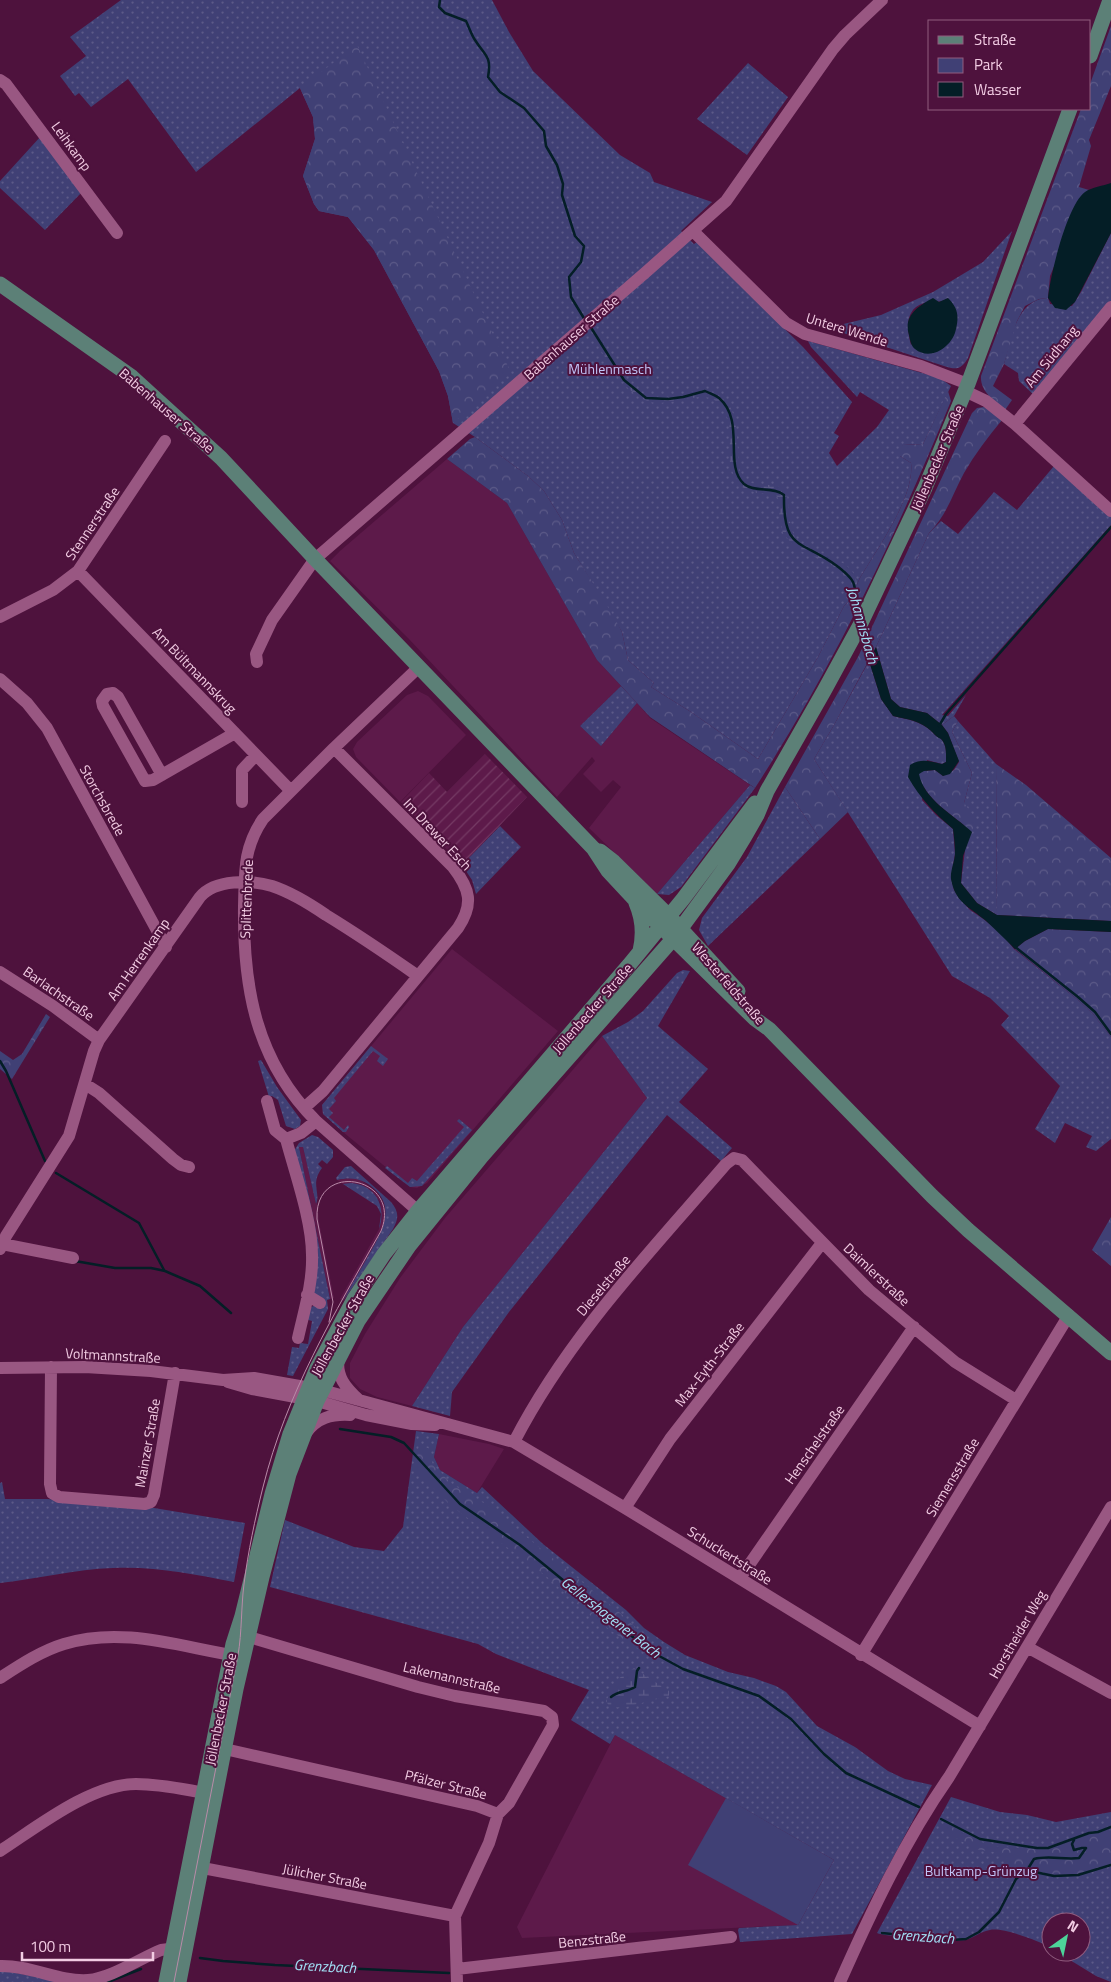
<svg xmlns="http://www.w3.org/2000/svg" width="1111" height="1982" font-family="'Titillium Web',sans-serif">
	<defs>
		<pattern id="industrial-furrows" width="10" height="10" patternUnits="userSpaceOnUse" patternTransform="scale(1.25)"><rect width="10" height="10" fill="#5d1a4a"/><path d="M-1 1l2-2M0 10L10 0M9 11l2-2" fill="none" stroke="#753a64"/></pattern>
		<pattern id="green-dots" width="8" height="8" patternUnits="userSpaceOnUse" patternTransform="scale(1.25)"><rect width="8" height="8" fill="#404075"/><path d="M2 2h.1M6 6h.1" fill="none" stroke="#5c5a88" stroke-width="1.8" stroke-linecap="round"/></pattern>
		<pattern id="forest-crowns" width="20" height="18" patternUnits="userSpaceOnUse" patternTransform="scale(1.25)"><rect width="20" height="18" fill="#404075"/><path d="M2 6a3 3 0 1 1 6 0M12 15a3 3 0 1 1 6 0" fill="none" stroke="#5c5a88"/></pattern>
		<pattern id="wetland-marsh" width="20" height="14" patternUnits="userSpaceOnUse" patternTransform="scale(1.25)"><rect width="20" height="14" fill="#404075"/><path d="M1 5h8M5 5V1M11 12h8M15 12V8" fill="none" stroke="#5c5a88"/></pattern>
	</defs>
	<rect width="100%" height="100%" fill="#4e123d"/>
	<path fill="#5d1a4a" d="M447 459 507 503 597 660 621 686 580 726 601 746 637 703 650 718 750 785 657 894 589 828 621 787 613 780 601 792 583 774 595 761 592 757 557 797 408 638 330 561 340 551Z
		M418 691 428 696 466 735 400 802 356 757 353 749 357 742 407 695Z
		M452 949 558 1031 427 1183 417 1188 410 1187 343 1132 323 1114 322 1105Z
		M602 1036 647 1098 463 1327 412 1406 377 1397 360 1389 350 1378V1363L365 1334 400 1278 445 1218Z
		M299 1147H303L316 1204 317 1200 319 1222 334 1298 330 1299Z
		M350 1178 359 1179 377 1192 384 1205 386 1217 381 1234 343 1301 340 1299 379 1229 382 1217 380 1202 372 1191 360 1184H343L337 1180Z
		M439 1434 489 1444 504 1449 477 1493 440 1470 434 1457Z
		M615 1735 834 1860 798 1925 522 1938 517 1927Z"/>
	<path fill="url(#industrial-furrows)" d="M485 754 527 797 462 865 401 802 429 773 447 792Z"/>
	<path fill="url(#green-dots)" fill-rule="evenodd" d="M121 0H492L509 32 533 71 620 155 650 173 654 182 712 202 681 231 694 244 697 242 803 347 852 402 834 433 839 436 829 453 837 466 877 427 889 410 860 392 857 397 811 347 808 341 940 378 951 386 923 444 903 445 900 456 911 463C915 496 878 548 861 576 855 587 854 598 844 606L818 657 758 759 691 712 651 687 654 683 628 660 622 632 574 553 562 520 544 491 528 476 475 437 453 423 448 396 439 371 374 250 348 217 319 211 314 204 303 176 315 139 313 117 300 88 196 172 128 79 91 107 79 93 75 96 60 76 86 56 70 37Z
		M748 63 788 97 747 155 697 119Z
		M41 136 82 192 45 230 0 188V181Z
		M1012 231 968 358C962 368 958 370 947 367L822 326 831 327 881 315 933 292 983 262ZM948 298 911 345C907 330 904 309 924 303 933 300 940 304 948 298Z
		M1111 233V303L1035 396 1019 381 1018 373 1004 364C1011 340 1016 299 1048 298L1050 304 1072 306 1081 292Z
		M1054 466 1111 516V525L942 715 948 716 966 695 954 716 942 725 927 713 900 707 891 699 876 647 929 533 941 521 958 534 994 492 1017 510Z
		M869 661 881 699 893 716C909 720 923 721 935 735 937 737 939 737 941 739 947 745 946 754 946 762L942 764 927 760 922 800 936 815 953 829 955 854 951 877 954 890 959 898 970 910 982 918 1001 933 1014 949 1078 1000 1093 1014 1111 1037V1139L1096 1151 1086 1147 1092 1136 1065 1123 1055 1143 1035 1129 1060 1086 1001 1025 1009 1016 990 998 952 976 814 759 834 725Z
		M621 686 637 703 601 746 580 726Z
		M958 721 996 764 997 915 977 903 961 883 965 850 964 803 972 773 952 732Z
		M750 785 755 788 681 887 669 895 657 894Z
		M785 787 820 839 708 946 699 930 702 918 747 857Z
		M500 826 521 847 476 894 472 880 462 865Z
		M683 970 690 971 658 1026 708 1069 679 1102 732 1148 721 1161 667 1115 509 1312 452 1392 450 1416 412 1406 463 1327 647 1098 602 1036 628 1022 643 1011 677 973Z
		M371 1046 388 1059 383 1066 377 1061 380 1056 373 1051 334 1098 336 1101 329 1109 333 1113 329 1117 344 1130 348 1125 349 1127 346 1132H343L323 1114 322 1105Z
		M261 1060 277 1087 301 1120 300 1126 295 1129 286 1126 278 1100 272 1096 269 1097 258 1061Z
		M459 1119 472 1130 422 1186 410 1187 385 1168 387 1166 408 1183 412 1178 417 1181 464 1127 457 1121Z
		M312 1135 318 1137 333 1150V1157L327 1164 322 1160 318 1164 322 1168C310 1184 321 1193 316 1204L303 1147H299L330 1299 327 1300 328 1309 293 1376 287 1375 292 1347 299 1348 300 1343 308 1344 312 1321 305 1319C307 1312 309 1306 317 1305L313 1294 294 1151 299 1143Z
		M351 1166 391 1202C399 1212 399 1218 393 1229L343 1301C350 1287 358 1274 366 1260 378 1238 399 1209 373 1188 362 1178 351 1177 337 1180L336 1178 345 1167Z
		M351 1183C376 1185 387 1207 379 1229L381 1214 377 1206 343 1184Z
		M416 1431 439 1434 434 1457 440 1470 477 1493 482 1487 543 1544 626 1610 644 1628 664 1642 685 1655 728 1672 754 1678 776 1686 786 1692 817 1726 855 1747 888 1771 905 1779 932 1785 852 1934 740 1942 738 1930 739 1928 798 1925 834 1860 615 1735 610 1744 571 1720 589 1690 496 1654 478 1644 270 1587 285 1520 354 1547 384 1551 403 1527Z
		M2 1482 5 1499H47L154 1508 245 1523 234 1582C194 1574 154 1566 113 1568 75 1569 38 1579 0 1583V1483Z
		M951 1797 1000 1812 1027 1815 1056 1822 1111 1812V1982L1096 1976 1057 1952H1081V1922H1051V1948C1040 1941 1002 1927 990 1930 981 1931 974 1938 965 1940 955 1942 886 1937 877 1933Z
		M0 1970 64 1982H0Z"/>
	<path fill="url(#forest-crowns)" d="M1111 26V86L1089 140 1091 146 1079 187 1089 190 1085 193 1050 276 1048 298 1039 299 1025 306 1017 321 1004 364 993 386 1012 400 1005 410C994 400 980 392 981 376L1081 109H1090V84Z
		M357 45 511 373 453 423 448 396 439 371 374 250 348 217 319 211 314 204 303 176 315 139 313 117 300 88Z
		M948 391 951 401C896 535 834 666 755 788L650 717 597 660 507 503 447 459 470 439 475 437 528 476 544 491 562 520 574 553 613 615 622 632 628 660 654 683 651 687 691 712 758 759 818 657 844 606C854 598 855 587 861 576 878 548 915 496 911 463L900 456 899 448 903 445 923 444Z
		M984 407 1002 420C988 437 975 454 964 473 952 495 947 515 929 533L876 647 834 725 814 759 848 812 820 839 785 787 858 657 972 413 977 408Z
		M954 716 958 721 952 732 972 773 964 803 976 819 972 832C954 815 924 800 919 774L924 771 935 770 943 776 954 770 959 762 948 733 942 725Z
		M996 764 1026 785 1111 858V921L997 915Z
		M1048 929 1111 932V1037L1093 1014 1078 1000 1015 949 1025 941Z
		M46 1014 50 1017 12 1079 0 1069V1051L13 1060 22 1054Z
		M1111 1217V1266L1092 1250Z
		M419 1445 428 1448 433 1465 452 1484 487 1505 619 1612 648 1639 642 1651 620 1637 591 1616 546 1576 450 1505 415 1469Z
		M946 1824 990 1846 1037 1849 1048 1850 1089 1834 1098 1833 1111 1829V1863L1077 1874H1054L1014 1867 1001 1853 975 1849 942 1830V1825Z"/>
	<path fill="url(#wetland-marsh)" d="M598 333 623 379 639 394 661 398 680 396 700 389C707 391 716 393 722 397 736 406 737 435 738 450 739 458 738 466 741 473 752 494 774 478 784 490 791 497 787 520 793 533 803 556 854 554 857 583 857 589 853 596 851 601L847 584 843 574 829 563 796 549 783 533 779 516 781 502 775 494 757 493 742 487C737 480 731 472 730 463 728 441 736 420 717 402 701 387 664 412 643 399 619 386 607 359 593 337Z
		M634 1668 669 1691V1696L622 1708 609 1706 606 1701 618 1679Z"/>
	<path fill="#404075" d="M726 1798 834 1860 798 1925 688 1865Z"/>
	<path fill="#041e26" d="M1111 183V233L1075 302 1066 310 1055 308 1048 298C1050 276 1067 205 1085 192 1092 187 1103 186 1111 183Z
		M933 298 939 302 948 298C958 308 959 316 956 329 953 346 931 362 915 349 911 346 910 340 909 335 903 316 918 306 933 298Z
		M876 647 891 699 900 707 927 713 942 725 948 733 959 761 950 774 943 776 935 770 924 771 919 774C924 800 954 815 972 832L963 856 961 883 977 903 997 915 1111 921V932L1048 929 1025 941 1015 949C1005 939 995 929 985 920 969 907 955 902 951 879 950 871 955 861 955 853 955 845 954 837 953 829 935 814 920 798 908 777L910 765C921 758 929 761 942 764L946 762C946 754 947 745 941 739 939 738 937 737 935 735 923 721 910 720 893 716L881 699 869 661Z"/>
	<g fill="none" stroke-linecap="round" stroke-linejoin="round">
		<path stroke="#041e26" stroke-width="2.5" d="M440 0 439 7 445 13 466 21C469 27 471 34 475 40 485 56 492 56 488 77L500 92 524 108 544 131 546 146 557 165 563 184 562 195 575 236 584 246 581 262 569 277 571 297 585 320
			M590 326 624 380 646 398 668 399 683 397 705 391C709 393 715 395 719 398 746 421 723 465 744 484 755 493 773 486 784 495 783 552 801 539 837 566 842 570 850 576 853 582 857 591 856 604 859 613
			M865 630 873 656
			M939 726 946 714 1111 527
			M1014 946 1078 997 1095 1012 1111 1034
			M0 1061 6 1071 45 1161
			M56 1173 139 1223 164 1270
			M75 1261 115 1268H151L165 1271 200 1286 231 1313
			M340 1429 391 1437 404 1443 460 1504 520 1545 650 1651 683 1669 759 1696 791 1719 824 1754 846 1773 919 1807
			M611 1697C618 1691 627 1692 635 1687L637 1671 639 1668
			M941 1819 980 1839 1037 1848H1048L1089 1833 1098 1832 1111 1827
			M1030 1871 1029 1867 1034 1859C1049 1855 1064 1860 1079 1858L1086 1848H1082L1074 1850 1072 1844 1074 1840
			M882 1933 952 1940 966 1939 979 1932 999 1912 1016 1879 1022 1874 1030 1871 1054 1876 1078 1875 1111 1865
			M200 1958 223 1961 275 1965 449 1973
			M108 1982 141 1969"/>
		<path stroke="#995782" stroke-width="12" d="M0 80 6 84 117 233
			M693 231 786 323 805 334 921 366 968 384
			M965 391 986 401 1015 424 1111 511
			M1015 424 1111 307
			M78 571 290 790
			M0 617 53 590 78 571 165 441
			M257 662 256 654 272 620 315 559 646 272 726 201 833 49 845 35 882 0
			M0 679 27 703 47 728 166 947
			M162 775 118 697 113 693 107 694 102 701 103 706 145 781 153 780 235 733
			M242 802V770L256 755
			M0 972 53 1006 99 1040
			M85 1084 99 1093 173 1159 181 1165 189 1167
			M267 1101 275 1130 286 1139
			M304 1108 323 1091 458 928C474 904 470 889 453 867L334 748
			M418 1211 316 1121C256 1061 243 988 244 906 245 873 243 848 263 819L334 748 419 667
			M2 1244 73 1258
			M0 1249 6 1236 69 1136 94 1051 99 1040 200 897C215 879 251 880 272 886 290 892 310 904 326 915 357 934 388 955 418 976
			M307 1295 320 1303
			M298 1338C304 1311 313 1283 312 1255 312 1220 295 1173 286 1139L301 1133 316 1121
			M339 1357C335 1376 346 1388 359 1400
			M51 1367 50 1484 52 1493 59 1497 145 1504 151 1502 154 1495 175 1373
			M0 1368 85 1367 151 1371 223 1380 254 1378 322 1390 514 1442 625 1508 980 1726
			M228 1382 252 1389 317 1401 366 1415 412 1424 435 1425
			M306 1433C317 1418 331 1414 350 1415
			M514 1442C568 1337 650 1252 726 1164L734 1158 742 1160 869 1290 955 1362 1016 1400
			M625 1508 670 1439 822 1243
			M740 1578 914 1327
			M239 1634 418 1687 455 1696 544 1711 552 1717 553 1725 535 1757 509 1803 498 1814 489 1843 455 1916 457 1982
			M1027 1647 1111 1693
			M861 1655 1069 1315
			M0 1678C20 1665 41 1651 64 1644 123 1626 180 1647 238 1656
			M216 1747 477 1806 498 1814
			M0 1851C37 1827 91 1784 136 1784 162 1784 186 1790 212 1794
			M192 1866 455 1916
			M0 1966C30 1965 59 1982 88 1980 111 1978 139 1959 161 1950L169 1949 182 1951
			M457 1969 731 1937
			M840 1982C871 1912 905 1840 949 1777L1111 1507"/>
		<path stroke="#5c8077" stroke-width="15" d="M1090 56 1110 0
			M0 284 132 377 221 458 315 559 593 848 608 871 649 915 755 1019 769 1029 932 1196 968 1230 1111 1353
			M600 851 614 862 669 916 738 991
			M636 903C643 919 644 934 640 951
			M166 1982 233 1644 242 1616 272 1494 290 1434 317 1368 354 1299 384 1254 418 1211 629 965 683 899 755 803
			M179 1982 236 1689 262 1577 289 1474 317 1401 358 1321 409 1246 482 1156 673 939 728 864 745 836 757 815 767 791 824 691 860 625 925 488 968 384 1070 109"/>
		<path stroke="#b98ba9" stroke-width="1" d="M174 1982 238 1655C242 1632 241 1608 244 1584 248 1552 255 1519 263 1487 286 1394 334 1314 381 1231 403 1177 314 1159 317 1219L333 1302 329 1322"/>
	</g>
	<g text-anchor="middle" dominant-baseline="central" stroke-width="4" stroke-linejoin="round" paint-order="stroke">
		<g font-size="14" fill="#f2cce3" stroke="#4e123d">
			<text transform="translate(72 146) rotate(54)">Leihkamp</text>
			<text transform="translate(847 329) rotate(17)">Untere Wende</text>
			<text transform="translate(571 337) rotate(-41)">Babenhauser Straße</text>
			<text transform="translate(1051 356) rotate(-51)">Am Südhang</text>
			<text transform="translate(167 410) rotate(41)">Babenhauser Straße</text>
			<text transform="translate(937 458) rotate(-67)">Jöllenbecker Straße</text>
			<text transform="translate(92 523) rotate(-56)">Stennerstraße</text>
			<text transform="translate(195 670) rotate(46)">Am Bültmannskrug</text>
			<text transform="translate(103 800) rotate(61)">Storchsbrede</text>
			<text transform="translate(438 834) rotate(47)">Im Drewer Esch</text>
			<text transform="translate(246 899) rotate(-88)">Splittenbrede</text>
			<text transform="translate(138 959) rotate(-55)">Am Herrenkamp</text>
			<text transform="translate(729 983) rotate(49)">Westerfeldstraße</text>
			<text transform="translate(59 993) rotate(35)">Barlachstraße</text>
			<text transform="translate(592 1008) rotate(-49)">Jöllenbecker Straße</text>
			<text transform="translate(877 1274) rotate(43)">Daimlerstraße</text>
			<text transform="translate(603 1285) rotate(-50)">Dieselstraße</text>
			<text transform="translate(342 1325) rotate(-61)">Jöllenbecker Straße</text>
			<text transform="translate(113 1355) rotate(3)">Voltmannstraße</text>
			<text transform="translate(709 1364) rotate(-52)">Max-Eyth-Straße</text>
			<text transform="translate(147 1443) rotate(-80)">Mainzer Straße</text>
			<text transform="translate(814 1444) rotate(-55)">Henschelstraße</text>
			<text transform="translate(952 1477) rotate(-59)">Siemensstraße</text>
			<text transform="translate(730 1555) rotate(32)">Schuckertstraße</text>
			<text transform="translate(1017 1634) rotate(-60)">Horstheider Weg</text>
			<text transform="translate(452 1677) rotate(13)">Lakemannstraße</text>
			<text transform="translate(220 1709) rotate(-79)">Jöllenbecker Straße</text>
			<text transform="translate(446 1784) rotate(14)">Pfälzer Straße</text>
			<text transform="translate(325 1876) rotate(11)">Jülicher Straße</text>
			<text transform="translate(592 1939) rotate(-6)">Benzstraße</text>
		</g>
		<g font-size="14" fill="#c2c6f9" stroke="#4e123d">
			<text x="610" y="368">Mühlenmasch</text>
			<text x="981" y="1870">Bultkamp-Grünzug</text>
		</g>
		<g font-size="15" font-style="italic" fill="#a1e1f7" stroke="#4e123d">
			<text transform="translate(863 625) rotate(74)">Johannisbach</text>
			<text transform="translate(611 1617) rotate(38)">Gellershagener Bach</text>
			<text transform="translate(923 1936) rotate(4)">Grenzbach</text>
			<text transform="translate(325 1966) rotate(3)">Grenzbach</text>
		</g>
	</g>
	<rect x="928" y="20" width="162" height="90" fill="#4e123d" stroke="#905c7f"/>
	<rect x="938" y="36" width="25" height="8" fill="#5c8077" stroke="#905c7f"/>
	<text x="974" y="45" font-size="15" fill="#f2cce3">Straße</text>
	<rect x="938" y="58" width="25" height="15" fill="#404075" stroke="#905c7f"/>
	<text x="974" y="70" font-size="15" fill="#f2cce3">Park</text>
	<rect x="938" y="82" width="25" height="15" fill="#041e26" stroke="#905c7f"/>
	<text x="974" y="95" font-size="15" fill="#f2cce3">Wasser</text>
	<g transform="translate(1066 1937) rotate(33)"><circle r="24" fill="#4e123d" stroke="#905c7f"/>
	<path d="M0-4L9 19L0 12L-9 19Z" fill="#4dd39a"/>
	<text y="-8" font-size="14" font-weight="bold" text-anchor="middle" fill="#f2cce3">N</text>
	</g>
	<path d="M22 1952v8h131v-8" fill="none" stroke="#f2cce3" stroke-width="2.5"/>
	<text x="30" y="1952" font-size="15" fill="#f2cce3" stroke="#4e123d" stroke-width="4" paint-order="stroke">100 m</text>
</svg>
